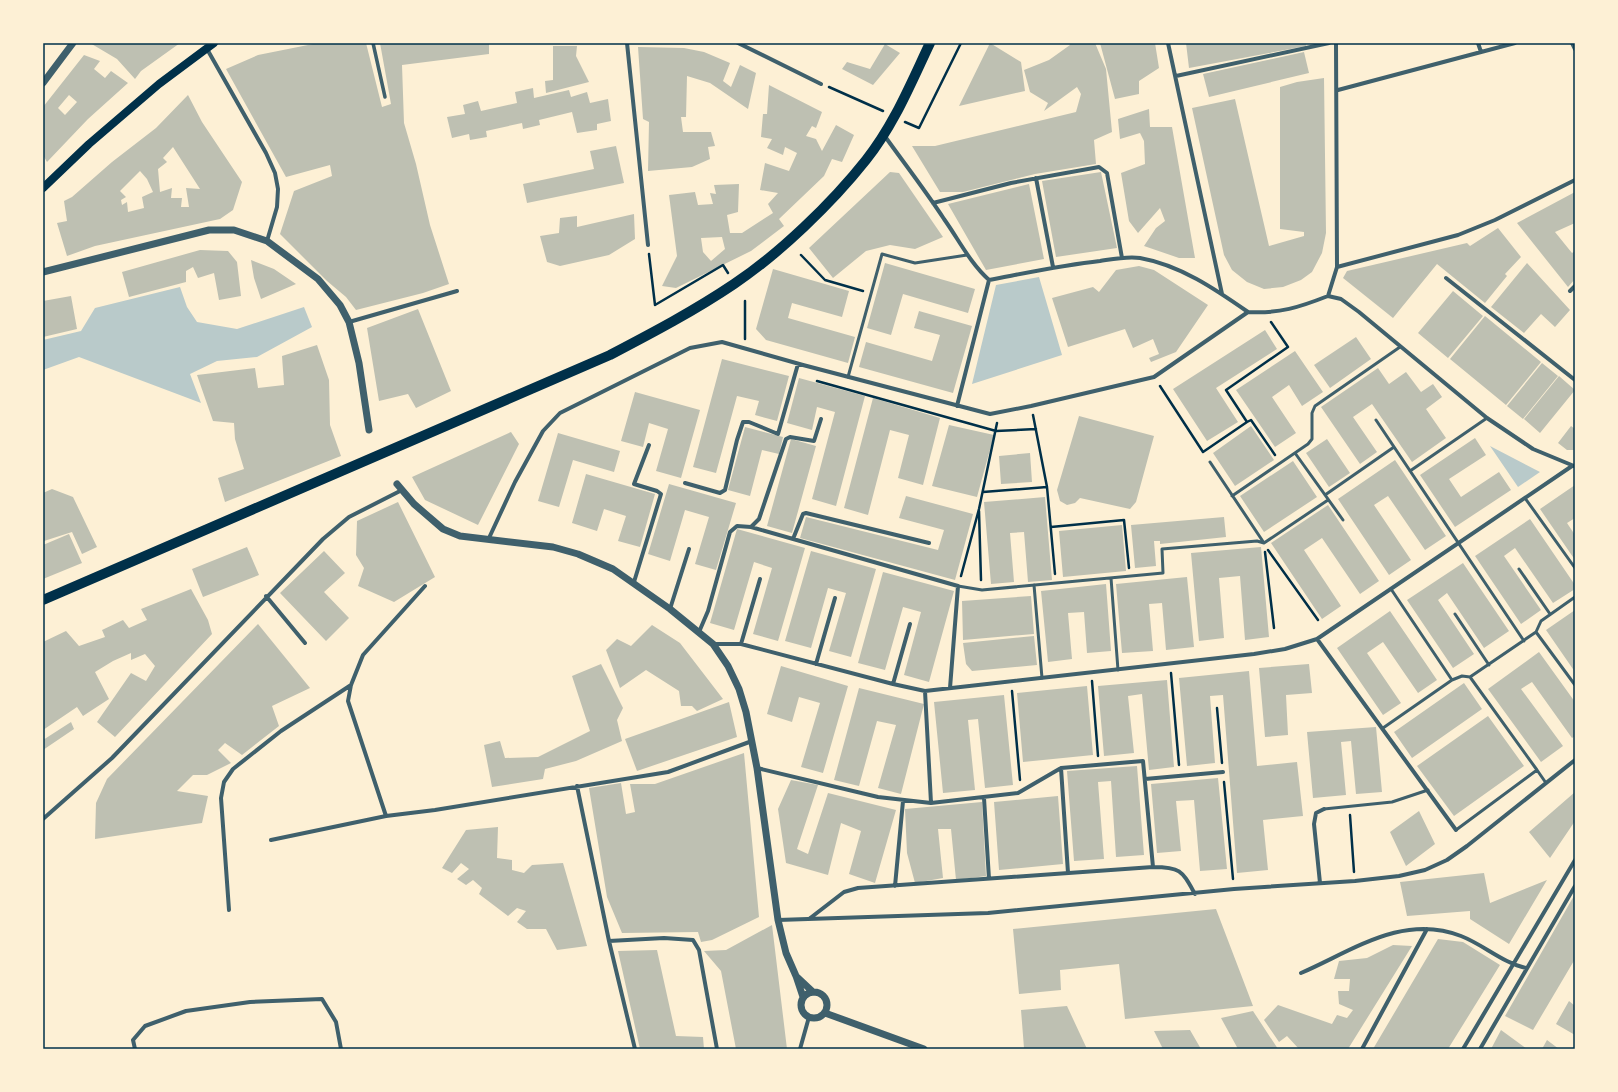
<svg xmlns="http://www.w3.org/2000/svg" width="1618" height="1092" font-family="Quicksand,sans-serif">
	<rect width="100%" height="100%" fill="#fdf0d5"/>
	<path fill="#b9caca" d="M1039 277 1062 355 972 384 996 285Z
		M180 287 187 307 197 322 237 329 304 307 312 327 257 357 217 361 190 374 201 403 79 357 43 370V340L81 331 95 308Z
		M1490 446 1540 472 1518 487Z"/>
	<path fill="#bec0b2" fill-rule="evenodd" d="M90 43H180L141 71 135 79 117 59Z
		M318 43H366L382 107 391 104 380 43H489V54L402 65 404 123 416 164 430 225 449 284 423 293 356 310 346 297 327 281 280 234 294 191 332 176 330 165 286 177 226 69 258 55Z
		M990 43 1021 62 1025 91 959 106Z
		M1069 43H1095L1106 69 1112 132 1094 140 1096 164 1035 174 963 192H940L912 146H935L1076 112 1081 94 1077 87 1044 111 1048 103 1030 92 1024 70 1049 60 1070 45Z
		M1100 43H1155L1159 68 1139 81V94L1115 99Z
		M1186 43H1306V46L1189 68Z
		M885 44 900 53 873 85 842 69 847 62 870 69Z
		M553 46H577L576 56 589 82 546 93 545 81 553 80Z
		M638 47 684 48 704 52 730 63 723 81 731 87 740 65 756 73 748 109 710 83 687 76 686 117H681L683 132H711L715 146 708 147 710 159 692 167 648 171 649 122 643 119Z
		M1304 52 1309 73 1209 97 1203 74Z
		M84 55 100 61 94 69 105 78 111 71 128 83 88 119 47 162 43 155V107ZM69 95 77 102 65 115 58 108Z
		M1324 78 1326 233 1322 253 1312 272 1301 280 1283 287 1264 289 1247 282 1232 270 1224 255 1192 108 1235 99 1269 246 1304 236V232L1280 229V87L1297 82Z
		M769 85 822 112 816 128 812 126 806 136 816 139 822 151 836 125 854 135 842 162 832 159 824 176 779 219 784 226 751 251 676 288 662 286 677 256 669 195 695 192 698 205 713 204 710 193 716 194 714 185 739 184 738 212 727 215 730 233H742L773 213 768 204 778 193 760 190 765 163 789 171 797 153 785 147 783 155 767 148 772 139 761 137 763 114H767ZM722 237 725 249 711 261 703 252 701 238Z
		M533 88 534 98 569 90 571 97 587 92 590 103 608 99 611 121 597 124V130L577 133 572 112 539 120 540 125 523 129 522 123 486 131 487 137 470 140 469 134 452 138 447 117 465 114 463 105 478 101 481 111 517 103 515 92Z
		M188 95 202 122 242 182 233 210 220 219 95 246 67 256 57 223 67 221 64 201 72 197 112 162 156 128ZM173 147 200 189 186 188 189 207H181L182 198H171L172 188 160 192 158 169 167 162 163 158ZM140 171 147 179 153 192 142 197 144 208 128 212 127 202 122 205 121 200 126 197 120 191Z
		M1149 109 1150 127H1172L1195 258H1179L1144 246 1156 228 1165 221 1160 208 1138 233 1129 221 1121 173 1145 164 1144 141 1140 133 1120 139 1118 119Z
		M616 146 624 183 527 203 523 184 594 169 590 151Z
		M890 172 899 173 943 237 915 249 890 245 866 251 833 278 809 248Z
		M1101 172 1117 248 1056 257 1042 181Z
		M1029 184 1044 259 986 270 948 204Z
		M1575 192V223L1555 232 1572 253 1575 251V279L1568 287 1517 223Z
		M634 214 635 239 609 255 560 266 547 262 540 236 559 233 560 218 577 216V227Z
		M1498 228 1521 257 1505 274 1507 276 1485 303 1437 264 1393 318 1343 278 1347 271 1467 243 1470 246Z
		M200 250 228 251 237 262 241 296 219 300 214 273 198 278 193 267 186 271V282L129 297 122 272Z
		M251 260 274 269 296 284 261 299 254 278Z
		M885 263 975 289 968 313 903 294 891 335 867 328Z
		M1527 263 1570 310 1555 327 1541 314 1524 333 1491 307Z
		M1139 266 1154 270 1208 305 1176 352 1151 362 1149 358 1159 354 1153 339 1133 348 1125 329 1068 347 1052 298 1093 287 1099 292 1116 270Z
		M773 269 849 291 842 317 792 303 788 318 855 337 848 363 766 340 756 329Z
		M1453 291 1483 316 1448 358 1418 333Z
		M71 296 77 329 43 337V301Z
		M418 309 451 391 416 408 408 394 379 401 367 328Z
		M919 311 972 326 953 393 859 367 866 342 932 361 940 335 914 328Z
		M1485 316 1541 362 1506 405 1450 359Z
		M1265 330 1277 349 1216 388 1238 422 1207 441 1173 389Z
		M1356 337 1371 359 1330 388 1314 365Z
		M317 345 329 380 330 425 341 456 225 502 218 478 244 469 235 439 234 423 213 421 197 375 255 368 258 388 284 385 282 356Z
		M1295 351 1323 392 1302 406 1289 385 1272 397 1296 433 1275 447 1236 390Z
		M722 359 789 376 777 421 755 415 759 401 737 396 716 473 693 467Z
		M1542 363 1558 376 1523 419 1507 406Z
		M1378 368 1389 384 1406 372 1421 392 1433 384 1442 397 1426 409 1446 438 1412 462 1372 404 1353 417 1377 452 1360 464 1321 407Z
		M1559 376 1575 390 1540 433 1524 419Z
		M799 378 865 396 836 506 812 499 835 412 817 407 812 430 787 423Z
		M635 392 700 410 681 478 656 471 668 429 649 423 643 447 621 441Z
		M873 398 940 418 923 485 898 478 909 435 890 430 868 515 844 508Z
		M1079 416 1154 436 1136 502 1130 509 1080 498 1075 503 1067 505 1060 501 1057 490Z
		M949 425 994 435 977 497 932 486Z
		M1251 426 1274 460 1235 486 1213 453Z
		M1571 426 1575 429V450H1567L1558 443Z
		M745 427 783 437 779 454 762 450 750 496 728 490Z
		M511 432 519 444 478 525 425 500 412 477Z
		M558 433 620 451 614 472 573 460 559 507 538 501Z
		M1475 438 1486 455 1449 479 1461 497 1499 472 1511 490 1455 527 1420 475Z
		M791 439 816 446 792 533 767 526Z
		M1327 439 1350 473 1329 487 1306 453Z
		M1030 453 1032 482 1001 484 999 456Z
		M1395 460 1446 536 1425 550 1388 496 1374 505 1411 560 1389 575 1338 499Z
		M1293 461 1317 497 1264 532 1240 496Z
		M586 474 655 494 640 547 618 541 626 516 604 509 597 531 572 523Z
		M669 484 736 503 716 570 695 564 709 517 685 510 670 561 648 554Z
		M1575 485V518L1567 523 1575 535V560L1540 509Z
		M52 489 73 497 97 547 82 554 72 532 44 541 43 493Z
		M906 496 973 514 955 580 800 538 806 517 938 550 944 530 899 518Z
		M1045 497 1052 580 1028 582 1024 532 1010 533 1014 582 991 584 984 502Z
		M398 502 435 577 394 602 358 586 364 568 356 555 357 521Z
		M1328 505 1379 581 1360 594 1322 538 1304 550 1341 606 1322 619 1271 543Z
		M1224 517 1226 537 1160 544V541H1154L1156 566 1135 568 1131 525Z
		M1530 519 1575 585V589L1553 603 1515 548 1504 556 1541 610 1521 624 1475 556Z
		M1122 525 1126 571 1063 577 1059 531Z
		M737 529 805 548 778 641 753 634 772 568 754 562 734 630 710 623Z
		M69 534 82 563 43 579V545Z
		M247 547 259 575 203 597 192 569Z
		M1261 547 1269 637 1245 640 1240 576 1219 578 1224 638 1199 641 1191 553Z
		M324 551 345 573 324 592 349 618 326 641 280 593Z
		M811 551 876 569 851 657 829 651 846 593 828 588 811 648 785 641Z
		M1463 563 1509 631 1484 648 1447 593 1438 600 1474 654 1453 668 1407 600Z
		M883 572 954 591 929 682 904 675 921 612 903 607 885 670 858 663Z
		M1187 577 1194 647 1166 650 1162 603 1149 604 1153 651 1122 653 1116 584Z
		M1106 584 1111 651 1087 653 1084 612 1068 613 1072 659 1048 662 1041 591Z
		M191 589 208 620 212 634 115 737 97 722 131 673 146 681 155 666 145 654 131 660V653L113 661 95 672 109 699 83 716 77 707 43 730V642L66 631 79 646 105 637 102 630 123 620 129 628 147 620 141 609Z
		M1031 596 1034 634 963 640 962 601Z
		M1575 610V672L1546 630Z
		M1390 611 1437 680 1418 693 1383 642 1367 653 1401 703 1383 715 1337 648Z
		M258 624 310 688 272 706 279 726 242 755 225 743 218 750 231 763 207 775H193L177 791 208 796 202 823 95 839 96 803 107 779Z
		M652 625 680 643 723 699 697 711 692 706H681L679 691 646 670 620 688 606 650 617 639 631 646Z
		M1034 636 1037 665 972 671 966 664 963 643Z
		M1539 652 1575 702V736L1572 738 1532 682 1521 689 1563 746 1541 762 1488 689Z
		M601 664 623 708 617 720 622 741 576 761 545 769 543 779 492 787 484 745 500 741 505 758 538 757 590 731 572 676Z
		M1309 664 1312 693 1286 695 1288 735 1265 737 1259 668Z
		M781 666 848 686 823 773 801 767 820 703 799 697 792 722 767 714Z
		M1249 671 1257 766 1297 762 1303 816 1263 820 1268 870 1237 873 1223 695 1210 696 1215 763 1187 766 1179 678Z
		M1167 680 1174 767 1149 770 1142 694 1128 696 1134 753 1104 756 1098 686Z
		M1464 683 1482 709 1412 758 1394 732Z
		M1087 686 1093 755 1023 762 1017 693Z
		M859 688 924 704 901 794 878 788 896 725 877 721 859 786 834 780Z
		M1004 695 1013 785 985 788 978 719 968 720 975 790 943 793 934 702Z
		M729 702 737 737 637 771 625 739Z
		M1488 716 1524 766 1454 816 1417 766Z
		M71 722 74 729 43 750V740Z
		M1376 727 1382 792 1356 794 1351 741 1341 742 1346 795 1313 798 1307 732Z
		M744 753 759 917 712 940 701 942 698 932 622 933 607 897 589 788 621 783 626 814 635 812 630 784H655Z
		M1137 766 1144 855 1116 857 1111 781 1098 782 1104 859 1074 861 1067 771Z
		M1218 778 1227 869 1200 871 1194 800 1176 801 1181 851 1157 853 1151 784Z
		M791 780 818 785 797 849 808 854 828 793 896 810 875 883 849 874 861 831 841 823 828 875 786 863 778 809Z
		M1575 792V821L1550 858 1529 832Z
		M1058 796 1063 864 999 870 994 802Z
		M982 802 986 876 956 880 951 829H938L943 878 915 883 907 853 905 809Z
		M1419 811 1435 844 1406 866 1390 832Z
		M498 827 497 858 512 860V870L524 873 532 865 563 863 587 946 557 950 546 929H527L517 922 526 911 517 908 508 916 479 894 482 888 473 880 466 885 457 879 469 869 461 863 452 873 442 868 466 830Z
		M1484 873 1490 903 1547 880 1509 944 1470 919V911L1407 916 1400 882Z
		M1575 894V959L1533 1030 1505 1016Z
		M1216 909 1253 1006 1125 1019 1119 964 1060 970 1061 990 1019 994 1013 929Z
		M772 925 787 1049H736L721 971 704 951 726 950Z
		M1438 939 1463 942 1500 965 1448 1049H1373Z
		M1393 945 1412 946 1348 1049H1299L1287 1036 1279 1042 1264 1020 1278 1005 1332 1024 1337 1015 1347 1018 1353 1010 1339 1004 1338 991H1349L1350 979H1334L1339 961 1367 958Z
		M657 950 676 1036 703 1037 704 1049H640L618 951Z
		M1569 1001 1575 1006V1035L1556 1024Z
		M1067 1006 1087 1049 1024 1048 1021 1010Z
		M1253 1011 1278 1049H1238L1221 1018Z
		M1190 1030 1201 1049H1163L1154 1031Z
		M1501 1030 1527 1049H1491Z
		M1547 1040 1559 1049H1542Z"/>
	<g fill="none" stroke-linecap="round" stroke-linejoin="round">
		<path stroke="#003049" stroke-width="2.5" d="M829 87 883 111
			M905 122 919 128 961 43
			M649 254 655 305 723 265 728 273
			M801 255 825 280 863 291
			M745 301V339
			M817 381 996 431 1036 429
			M1160 386 1203 452
			M1033 415 1047 487 1055 574
			M1247 422 1251 420 1275 455
			M1203 452 1247 422 1226 390 1288 347 1271 322
			M983 492 1047 487
			M979 511 981 580
			M1051 527 1124 520 1129 568
			M1268 550 1318 620
			M1265 552 1274 628
			M961 576 979 509 997 423
			M1171 673 1179 765
			M1092 681 1098 756
			M1012 691 1020 780
			M1217 708 1222 763
			M1224 782 1233 879
			M1350 815 1354 872"/>
		<path stroke="#3f606c" stroke-width="3" d="M848 377 882 254 915 263 967 255
			M1376 420 1524 641
			M1295 453 1343 520
			M1210 462 1264 543
			M1410 471 1487 418
			M1325 495 1394 447
			M1232 496 1308 444 1312 439V413L1315 406 1400 347
			M1525 498 1575 568
			M1264 543 1328 500
			M1519 569 1550 614
			M1111 578 1118 670
			M1034 585 1042 678
			M958 586 982 590 1163 573 1162 549 1257 541 1264 543
			M1391 589 1452 680
			M1455 614 1489 665
			M1536 632 1575 685
			M1470 677 1537 770
			M1383 728 1452 680 1462 676 1470 677 1536 632 1541 621 1575 597
			M1324 809 1392 802 1428 790
			M1456 830 1537 770 1546 783"/>
		<path stroke="#3f606c" stroke-width="3.5" d="M373 43 385 97"/>
		<path stroke="#3f606c" stroke-width="4" d="M627 43 648 245
			M738 43 821 84
			M1168 43 1222 294
			M1336 43 1337 267 1328 296 1341 299 1359 312 1487 418 1533 449 1574 466
			M1478 43 1481 52
			M1572 43 1575 49
			M207 49 266 153 275 173 278 189 277 207 267 241
			M1176 76 1329 43
			M1338 90 1515 43
			M884 135C904 163 925 190 944 219 959 240 970 263 989 280L957 406
			M1036 178 1053 267
			M933 203 1011 183 1099 167 1107 173 1122 258
			M1337 267 1458 235 1495 220 1575 180
			M1446 278 1575 380
			M989 280C1026 273 1063 265 1100 261 1113 259 1127 256 1140 258 1180 265 1215 289 1248 312
			M1570 291 1575 286
			M349 322 457 291
			M685 483 720 493 725 490 737 440 743 422H749L778 434 798 364
			M751 527 958 586 950 688
			M489 538 515 482 543 431 560 413 690 348 722 342 803 365 990 414 1031 406 1154 377 1248 312C1279 314 1300 307 1328 296
			M793 539 803 514 806 513 929 543
			M634 582 661 494 657 491 634 484 649 445
			M266 596 305 643
			M670 609 689 549
			M699 632 708 611 730 532 737 526 751 527 759 519 786 439 790 437 814 441 821 419
			M1317 639 1456 830
			M713 644H741L893 684 925 691 1254 654 1285 649 1317 639 1572 466
			M741 644 760 579
			M816 664 835 598
			M893 684 910 624
			M925 691 931 803
			M757 768 878 797 931 803 1018 793 1061 768 1143 761 1153 867
			M1061 768 1068 873
			M1145 779 1223 772
			M577 786 609 941 635 1049
			M984 798 989 879
			M386 816 348 701 351 685 363 655 425 586
			M43 819 112 758 323 539 349 517 402 490
			M271 840 386 816 435 810 668 772 752 741
			M1320 883 1314 824 1316 813 1324 809
			M895 886 903 801
			M229 910 221 798 224 782 233 769 281 731 351 685
			M809 919 844 892 858 888 1153 867C1181 867 1182 871 1195 894
			M778 920 988 913 1234 889 1355 881 1399 876 1425 870 1447 860 1467 846 1575 760
			M609 941 664 938 693 940 699 950 717 1049
			M1301 973C1352 951 1403 913 1461 936 1484 945 1503 963 1526 968
			M135 1049 133 1040 145 1026 186 1011 250 1002 322 999 336 1022 341 1049
			M800 1049 809 1017
			M1362 1049 1427 929
			M1463 1049 1575 860
			M1480 1049 1575 886"/>
		<path stroke="#3f606c" stroke-width="7" d="M43 83 73 43
			M43 272 209 230H234L267 241 318 279 340 305 349 322 359 363 369 430
			M397 484 414 504 443 529 460 536 553 547 578 554 613 569 670 609 713 644 728 666 739 689 746 712 757 768 778 920 786 953 796 976 803 997
			M797 977 813 992
			M801 1005a13 13 0 1 1 26 0a13 13 0 1 1-26 0Z
			M825 1013 924 1049"/>
		<path stroke="#003049" stroke-width="8" d="M43 188 89 144 159 84 214 43"/>
		<path stroke="#003049" stroke-width="10" d="M43 600 610 355C652 333 694 311 734 284 779 254 832 203 866 160 894 125 911 83 930 43"/>
	</g>
	<rect width="1618" height="1092" fill="none" stroke="#fdf0d5" stroke-width="88"/>
	<rect x="44" y="44" width="1530" height="1004" fill="none" stroke="#003049" stroke-width="1.5"/>
</svg>
